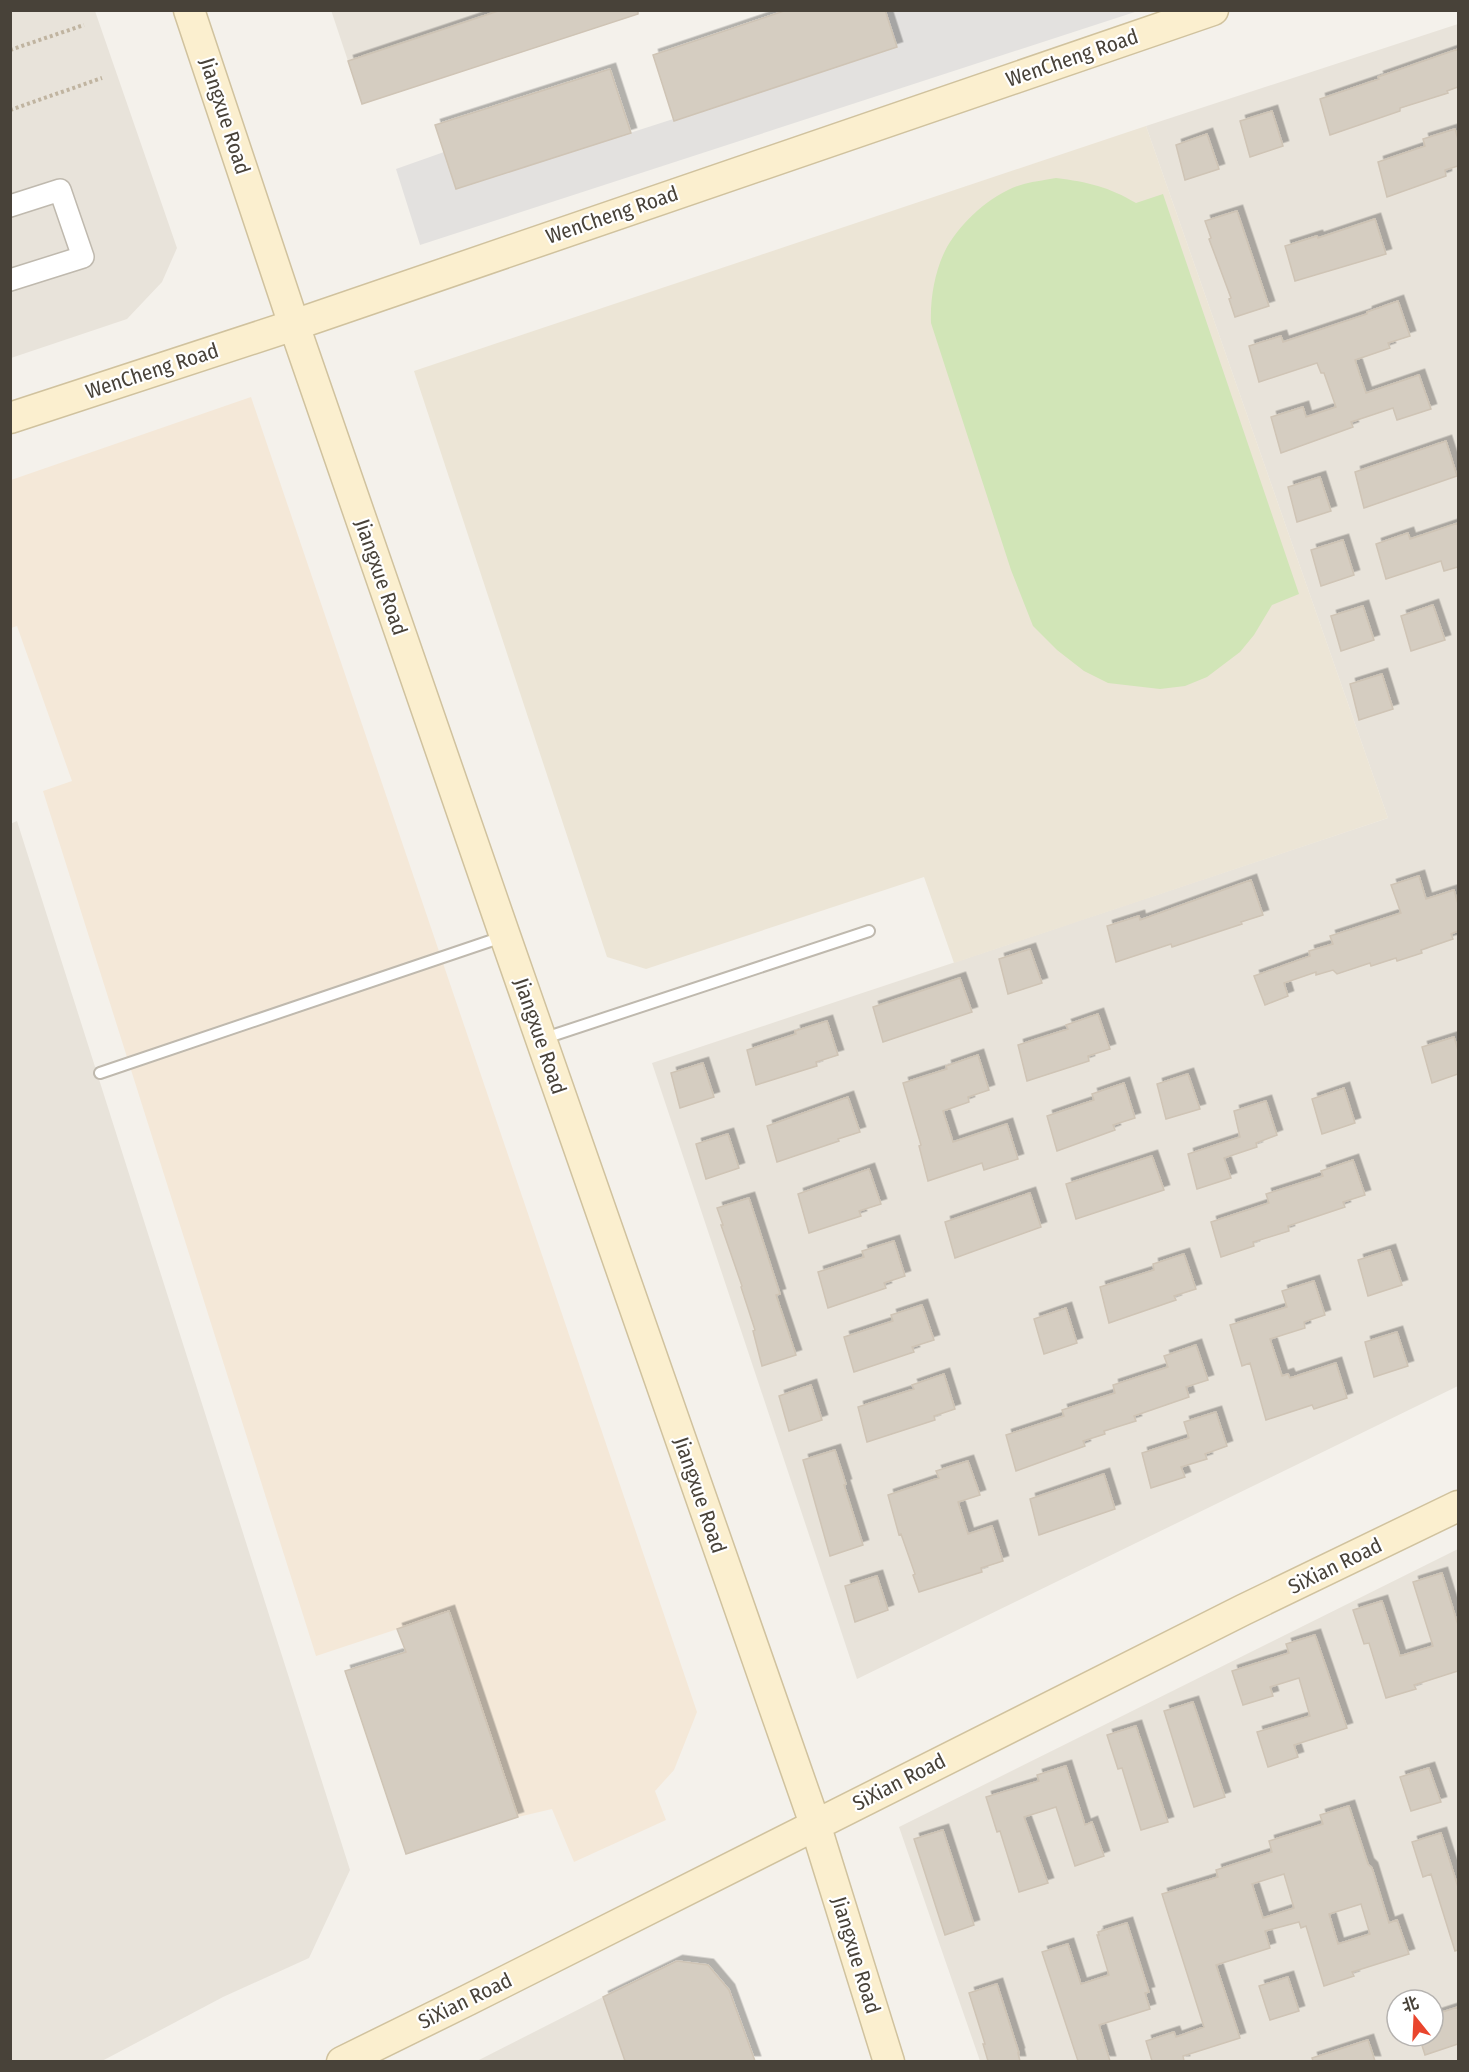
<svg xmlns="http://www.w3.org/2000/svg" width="1469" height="2072" font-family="'Fira Sans Condensed','Noto Sans SC',sans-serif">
	<defs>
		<filter id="shadow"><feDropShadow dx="5.5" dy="-5.5" stdDeviation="0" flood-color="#0004"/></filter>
	</defs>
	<rect width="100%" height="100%" fill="#f4f1eb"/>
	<path fill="#e8e3da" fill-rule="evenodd" d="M331 10 501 11 348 61Z
		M10 11H95L177 248 162 282 127 319 11 358Z
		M1458 24V1386L857 1679 652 1063 1388 818 1146 126Z
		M17 821 350 1870 309 1958 223 1997 102 2061H11L10 824Z
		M1458 1549V2061H980L899 1827ZM1397 2000H1433V2036H1397Z
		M603 1997 625 2061 475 2062Z"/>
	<path fill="#f4e8d8" d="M251 397 697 1712 674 1770 655 1791 666 1820 574 1862 552 1809 518 1817 449 1612 316 1656 43 791 72 781 17 626 11 628V480Z"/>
	<path fill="#ece5d6" d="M1146 126 1388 818 954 963 924 877 646 969 607 957 414 371Z"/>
	<path fill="#d1e5b7" d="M1056 178C1088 182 1109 187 1136 203L1163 194 1299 594 1272 605 1254 635 1240 652 1207 677 1185 686 1160 689 1108 683 1084 671 1057 650 1033 626 1011 570 931 323C930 298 935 269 947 247 963 220 994 192 1024 184 1035 181 1046 180 1056 178Z"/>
	<path fill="#e3e1df" d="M1002 10 1138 11 420 245 396 169 444 152 456 189 897 47 886 11Z"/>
	<path fill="#d5cdc1" stroke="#cfc4b5" stroke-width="1.5" fill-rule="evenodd" filter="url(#shadow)" d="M501 10H638V14L362 104 348 61Z
		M787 10H885L897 47 674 121 653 55Z
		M1458 49V87L1447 91 1448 93 1400 108V111L1330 135 1320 99 1379 79 1378 77Z
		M610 69 631 133 456 189 435 125Z
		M1272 111 1283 146 1250 157 1240 121Z
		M1455 129 1458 139V166L1445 170 1446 176 1387 197 1378 162 1425 146 1423 139Z
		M1207 134 1219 169 1185 180 1176 145Z
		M1237 211 1269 306 1235 317 1229 299 1231 298 1209 239 1211 238 1205 221Z
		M1375 219 1386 254 1295 281 1285 246 1317 236 1318 238Z
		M1398 301 1410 336 1388 343 1390 348 1355 360 1366 393 1419 375 1431 409 1397 420 1393 408 1351 422 1353 427 1281 453 1271 417 1303 407 1306 417 1336 407 1324 373H1321L1317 363 1259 382 1249 346 1281 336 1283 342 1367 314V312Z
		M1446 441 1457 476 1364 508 1355 472Z
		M1320 477 1331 511 1297 522 1288 487Z
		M1458 523V567L1444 571 1441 561 1386 579 1376 544 1408 533 1410 539Z
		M1343 540 1354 575 1321 586 1311 550Z
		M1433 605 1445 640 1411 651 1401 616Z
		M1363 606 1374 640 1341 651 1331 616Z
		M1382 674 1393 709 1359 720 1350 684Z
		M1419 876 1426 899 1454 890 1458 904V931L1451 934 1453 939 1421 950 1422 953 1397 961 1396 958 1371 966 1370 963 1337 974 1333 970 1316 975V972L1284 983 1288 996 1265 1005 1254 976 1310 956 1309 951 1333 944 1330 936 1401 913 1391 885Z
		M1251 880 1263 915 1241 922 1242 924 1172 947 1171 944 1116 962 1107 926 1139 916 1140 920Z
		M1030 949 1042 983 1008 994 999 959Z
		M960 978 972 1012 883 1042 873 1007Z
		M1098 1014 1110 1049 1088 1056 1089 1061 1027 1081 1018 1045 1068 1029 1066 1025Z
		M827 1021 838 1055 816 1062 817 1066 756 1085 747 1050 796 1034 795 1031Z
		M1454 1037 1458 1050V1074L1432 1083 1422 1047Z
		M978 1055 989 1090 968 1097 969 1102 943 1111 953 1142 1007 1124 1018 1159 984 1170 982 1163 928 1181 919 1146 921 1145 903 1083 947 1069 946 1066Z
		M703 1063 714 1097 680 1108 671 1073Z
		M1188 1074 1200 1109 1166 1119 1157 1084Z
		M1124 1083 1135 1118 1113 1125 1115 1130 1057 1151 1047 1116 1094 1100 1092 1094Z
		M1344 1088 1355 1123 1322 1134 1312 1099Z
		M848 1097 860 1132 838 1139 839 1141 777 1162 767 1126Z
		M1266 1101 1277 1135 1256 1143 1257 1147 1224 1158 1231 1178 1197 1189 1188 1154 1240 1137 1234 1111Z
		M728 1134 739 1168 706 1179 696 1144Z
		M1152 1156 1164 1190 1076 1219 1066 1184Z
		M1353 1160 1365 1195 1343 1202 1345 1207 1288 1226 1289 1231 1253 1242 1254 1246 1221 1257 1211 1222 1269 1203 1266 1194 1323 1176 1321 1171Z
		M869 1169 881 1204 859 1211 861 1216 809 1233 798 1194Z
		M1030 1193 1041 1227 955 1258 945 1222Z
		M749 1198 780 1294 776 1295 796 1355 762 1366 753 1331 755 1330 741 1287 742 1286 721 1225H723L717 1208Z
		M894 1241 905 1276 884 1283 886 1288 828 1308 818 1272 864 1257 862 1251Z
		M1390 1250 1402 1285 1368 1296 1358 1260Z
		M1184 1254 1196 1289 1174 1296 1176 1300 1109 1323 1100 1287 1154 1270 1153 1264Z
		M1314 1281 1325 1315 1304 1322 1305 1328 1270 1339 1282 1376 1288 1374 1290 1378 1336 1363 1347 1398 1314 1409 1312 1405 1266 1420 1250 1363 1242 1366 1230 1325 1287 1307 1282 1291Z
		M922 1305 934 1340 912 1347 914 1352 854 1372 844 1337 893 1321 891 1315Z
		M1066 1308 1077 1343 1044 1354 1034 1319Z
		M1397 1332 1408 1366 1374 1377 1365 1342Z
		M1196 1345 1208 1380 1186 1387 1189 1397 1134 1416 1136 1421 1104 1431 1105 1434 1083 1441 1085 1446 1016 1471 1006 1435 1064 1416 1062 1410 1115 1393 1113 1385 1168 1367 1164 1356Z
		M944 1374 955 1409 934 1416 935 1420 867 1442 858 1407 914 1389 912 1385Z
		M811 1385 822 1420 789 1431 779 1396Z
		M1216 1412 1227 1446 1205 1454 1207 1459 1181 1467 1185 1477 1151 1488 1142 1453 1189 1438 1184 1422Z
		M835 1450 846 1484 844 1485 863 1545 830 1556 803 1460Z
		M968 1461 980 1495 958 1502 968 1534 992 1526 1003 1561 981 1568 982 1572 919 1592 913 1575 915 1574 901 1534 899 1535 888 1495 939 1478 936 1471Z
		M1104 1474 1115 1509 1039 1535 1030 1499Z
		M1442 1573 1458 1625V1671L1414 1685 1416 1689 1386 1698 1369 1643 1364 1644 1353 1610 1382 1601 1400 1656 1433 1646 1413 1582Z
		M877 1576 888 1610 855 1622 845 1586Z
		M449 1611 518 1817 406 1854 345 1671 406 1652 397 1629Z
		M1315 1635 1347 1728 1294 1745 1298 1757 1268 1767 1257 1732 1310 1716 1299 1678 1270 1687 1273 1696 1243 1705 1232 1671 1289 1653 1286 1644Z
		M1193 1702 1225 1797 1194 1807 1164 1711Z
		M1136 1726 1168 1822 1141 1830 1122 1768 1118 1769 1107 1735Z
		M1066 1766 1085 1825 1092 1822 1104 1856 1075 1866 1056 1807 1024 1817 1048 1883 1019 1892 1000 1831 997 1832 986 1797 1039 1781 1037 1775Z
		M1429 1768 1441 1802 1411 1811 1400 1777Z
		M1349 1806 1368 1864 1372 1868 1389 1923 1397 1920 1409 1954 1352 1972 1354 1976 1324 1986 1306 1926 1301 1928 1299 1922 1265 1931 1270 1948 1216 1965 1240 2038 1183 2056 1184 2061H1152L1146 2041 1174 2032 1176 2037 1204 2027 1162 1894 1218 1877 1216 1870 1272 1852 1269 1841 1323 1824 1320 1815ZM1284 1874 1294 1908 1263 1918 1252 1884ZM1361 1904 1370 1934 1338 1944 1329 1914Z
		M943 1830 974 1925 945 1935 914 1839Z
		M1441 1833 1458 1887V1950L1455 1951 1431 1874 1423 1877 1412 1842Z
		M1127 1923 1149 1992 1145 1993 1150 2009 1099 2025 1110 2061H1078L1042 1952 1068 1944 1081 1984 1109 1975 1097 1935H1099L1098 1932Z
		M677 1961 708 1965 729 1990 755 2061H625L603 1997Z
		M1288 1977 1299 2011 1270 2020 1259 1986Z
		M997 1984 1019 2053H1018L1020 2061H988L983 2044H985L969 1993Z
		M1458 2007V2044L1425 2055 1419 2036H1433V2015Z
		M1368 2040 1375 2061H1313L1312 2058Z"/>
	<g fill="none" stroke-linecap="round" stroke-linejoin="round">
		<defs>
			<path id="lane" d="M542 1039 869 931
				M100 1073 505 936"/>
			<path id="street" d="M10 206 60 190 83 257 10 280"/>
			<path id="secondary" d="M189 10 294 325 505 936 815 1824 889 2062
				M10 418 294 325 1213 10
				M342 2062 468 2000 1243 1610 1458 1506"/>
		</defs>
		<use href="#lane" stroke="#bfb9ae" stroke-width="14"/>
		<use href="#street" stroke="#bfb9ae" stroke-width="24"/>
		<use href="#secondary" stroke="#d0c29e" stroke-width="33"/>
		<path stroke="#c0b4a0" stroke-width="4" stroke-dasharray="3 3" stroke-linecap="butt" d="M10 50 84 25
			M10 110 102 78"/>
		<use href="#lane" stroke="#fff" stroke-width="10"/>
		<use href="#street" stroke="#fff" stroke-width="21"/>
		<use href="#secondary" stroke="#fbefcf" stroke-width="30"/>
	</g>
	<g text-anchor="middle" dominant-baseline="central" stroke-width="4.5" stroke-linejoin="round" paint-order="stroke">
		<g font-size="21" fill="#484239" stroke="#fff">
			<text transform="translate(1072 58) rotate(-19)">WenCheng Road</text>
			<text transform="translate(225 116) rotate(72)">Jiangxue Road</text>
			<text transform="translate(612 215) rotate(-19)">WenCheng Road</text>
			<text transform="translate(152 371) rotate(-18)">WenCheng Road</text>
			<text transform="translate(381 577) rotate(71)">Jiangxue Road</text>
			<text transform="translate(540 1036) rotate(71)">Jiangxue Road</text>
			<text transform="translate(700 1495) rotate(71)">Jiangxue Road</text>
			<text transform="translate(1335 1566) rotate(-26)">SiXian Road</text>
			<text transform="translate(899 1782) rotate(-27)">SiXian Road</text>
			<text transform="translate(856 1955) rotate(73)">Jiangxue Road</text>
			<text transform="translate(465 2001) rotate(-26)">SiXian Road</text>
		</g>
	</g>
	<rect width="1469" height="2072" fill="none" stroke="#484239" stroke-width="24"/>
	<g transform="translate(1415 2018) rotate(342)"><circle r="28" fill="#ffffff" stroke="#b6b3b0" stroke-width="1.5"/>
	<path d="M0-4.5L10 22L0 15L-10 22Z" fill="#e9452d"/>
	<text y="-9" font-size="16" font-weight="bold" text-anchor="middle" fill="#484239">北</text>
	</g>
</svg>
